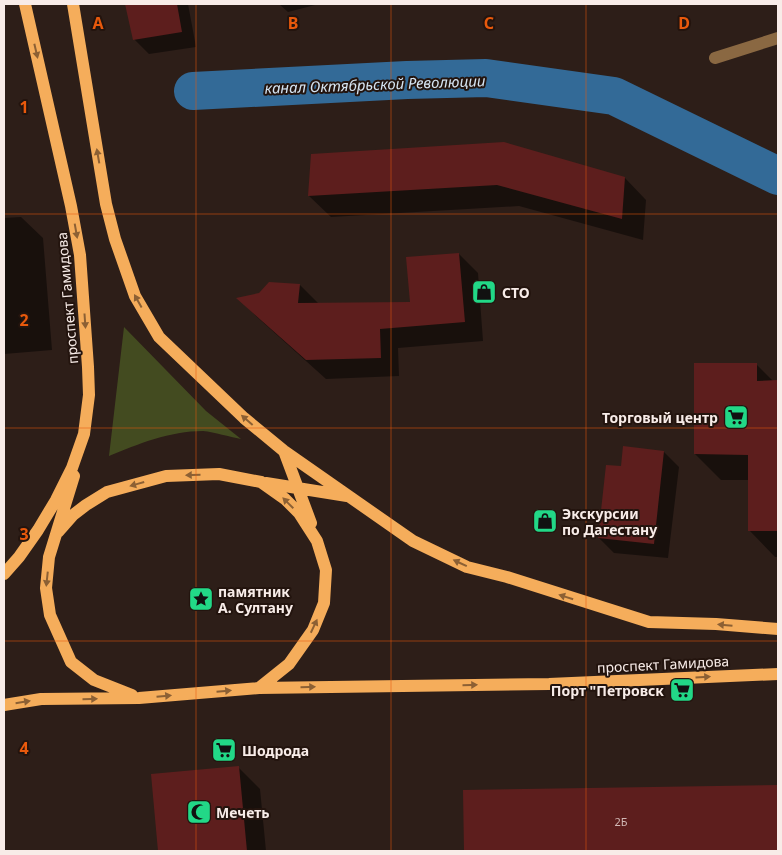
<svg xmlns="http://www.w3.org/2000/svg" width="782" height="855" font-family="'Noto Sans',sans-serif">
	<rect width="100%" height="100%" fill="#2d1e18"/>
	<path fill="#434b20" d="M124 327 206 411 241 439C229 437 215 432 203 431 170 431 138 444 109 456Z"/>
	<path fill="#0007" d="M127 4H188L196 47 149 54 134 39Z
		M279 4H319L288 12Z
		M312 156 625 178 646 200 643 240 519 206 331 217 309 196Z
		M21 217 43 238 52 350 4 354V218Z
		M459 254 478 273 483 341 398 348 399 376 326 379 257 317 239 299 260 295 269 284 300 285 319 304 411 303Z
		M756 364 774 382H778V557H775L749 530V480H721L695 454Z
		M664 452 679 467 668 558 614 553 599 538 622 467Z
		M239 768 260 789 266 851H159L153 775Z
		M778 787V851H465V791Z"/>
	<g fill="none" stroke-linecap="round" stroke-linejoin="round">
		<path stroke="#336a97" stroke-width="38" d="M193 91 407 80 486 78 614 96 778 176"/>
	</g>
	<path fill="#5d1e1d" d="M125 4H177L182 32 133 40Z
		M504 142 625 177 622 219 497 185 308 196 311 154Z
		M459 253 465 322 380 329 381 358 306 360 236 298 259 293 269 282 300 284 298 303 410 302 406 257Z
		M694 363H757V381L778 380V531H748V455L694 454Z
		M623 446 664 451 654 544 598 538 606 465 621 466Z
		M239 766 247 851H158L151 774Z
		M778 785V851H464L463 790Z"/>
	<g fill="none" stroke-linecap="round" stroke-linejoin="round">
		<path stroke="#8a6842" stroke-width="12" d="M715 58 778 38"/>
		<path stroke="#f5ad5b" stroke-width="12" d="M73 4 106 204 115 239 135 296 159 337 244 418 284 451 413 541 467 567 507 577 649 622 716 624 778 629
			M284 451 311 523
			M74 476 49 557 46 588 50 615 71 662 94 680 132 695
			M266 483 347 496
			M58 532 73 515 86 505 107 492 166 476 219 474 261 482 285 499 299 513 317 541 326 570 324 603 313 630 289 664 259 688
			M4 574 19 557 38 530 56 500 72 468 84 434 89 395 88 367 80 255 71 206 25 4
			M4 705 41 699 139 698 259 688 549 684 778 674"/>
	</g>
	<defs><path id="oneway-solid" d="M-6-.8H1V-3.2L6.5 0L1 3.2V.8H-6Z" transform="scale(1.25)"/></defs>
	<g fill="#8c6034">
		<use href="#oneway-solid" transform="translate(36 51) rotate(77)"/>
		<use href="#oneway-solid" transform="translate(98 156) rotate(-100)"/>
		<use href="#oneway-solid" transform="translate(76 231) rotate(80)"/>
		<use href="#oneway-solid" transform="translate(138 301) rotate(-119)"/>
		<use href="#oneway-solid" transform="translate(85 321) rotate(86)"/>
		<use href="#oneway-solid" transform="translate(247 420) rotate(-139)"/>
		<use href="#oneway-solid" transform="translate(193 475) rotate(179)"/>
		<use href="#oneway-solid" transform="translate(137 484) rotate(164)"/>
		<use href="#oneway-solid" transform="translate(288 503) rotate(-135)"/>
		<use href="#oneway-solid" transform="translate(460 563) rotate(-155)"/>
		<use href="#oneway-solid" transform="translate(47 579) rotate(96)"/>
		<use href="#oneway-solid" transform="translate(566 597) rotate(-163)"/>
		<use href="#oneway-solid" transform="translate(725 625) rotate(-175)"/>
		<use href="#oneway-solid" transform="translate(314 626) rotate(-65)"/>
		<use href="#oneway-solid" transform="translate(703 677) rotate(-3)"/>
		<use href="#oneway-solid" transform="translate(470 685) rotate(-1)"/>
		<use href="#oneway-solid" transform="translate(308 687) rotate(-1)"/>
		<use href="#oneway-solid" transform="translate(224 691) rotate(-5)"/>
		<use href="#oneway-solid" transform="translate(164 696) rotate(-5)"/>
		<use href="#oneway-solid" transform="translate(90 699) rotate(-1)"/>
		<use href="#oneway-solid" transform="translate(23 702) rotate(-9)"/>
	</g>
	<path fill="none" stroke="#e8590c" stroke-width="1" stroke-opacity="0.55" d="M196 4V851M391 4V851M586 4V851M4 214H778M4 428H778M4 641H778"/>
	<defs>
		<symbol id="shop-square" viewBox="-11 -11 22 22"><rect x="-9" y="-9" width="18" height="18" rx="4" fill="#22d887" stroke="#23140e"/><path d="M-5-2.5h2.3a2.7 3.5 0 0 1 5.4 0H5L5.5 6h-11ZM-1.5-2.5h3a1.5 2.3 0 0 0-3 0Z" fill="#111"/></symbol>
		<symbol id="supermarket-square" viewBox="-11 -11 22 22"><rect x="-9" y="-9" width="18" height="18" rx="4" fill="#22d887" stroke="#23140e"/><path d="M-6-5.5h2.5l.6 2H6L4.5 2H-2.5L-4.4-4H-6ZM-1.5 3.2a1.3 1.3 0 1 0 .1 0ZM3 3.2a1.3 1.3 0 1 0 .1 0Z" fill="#111"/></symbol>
		<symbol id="sight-square" viewBox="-11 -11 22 22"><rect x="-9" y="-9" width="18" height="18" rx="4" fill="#22d887" stroke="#23140e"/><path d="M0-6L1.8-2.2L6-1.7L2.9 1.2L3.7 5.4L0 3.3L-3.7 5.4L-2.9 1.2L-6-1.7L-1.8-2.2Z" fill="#111"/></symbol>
		<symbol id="mosque-square" viewBox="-11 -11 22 22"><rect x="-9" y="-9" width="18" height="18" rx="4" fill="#22d887" stroke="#23140e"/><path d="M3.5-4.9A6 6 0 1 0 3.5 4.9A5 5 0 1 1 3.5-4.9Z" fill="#111"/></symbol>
	</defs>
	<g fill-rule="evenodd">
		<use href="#shop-square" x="470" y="278" width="28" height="28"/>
		<use href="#supermarket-square" x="722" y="403" width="28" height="28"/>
		<use href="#shop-square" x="531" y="507" width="28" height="28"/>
		<use href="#sight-square" x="187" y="585" width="28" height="28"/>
		<use href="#supermarket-square" x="668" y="676" width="28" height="28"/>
		<use href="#supermarket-square" x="210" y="736" width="28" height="28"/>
		<use href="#mosque-square" x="185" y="798" width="28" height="28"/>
	</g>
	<g text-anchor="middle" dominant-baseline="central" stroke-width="4" stroke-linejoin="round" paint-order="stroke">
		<g font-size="11" fill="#d1b8b5">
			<text x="621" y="821">2Б</text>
		</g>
		<g font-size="14" font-weight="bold" fill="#f8ece8" stroke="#23140e" text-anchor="start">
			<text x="502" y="292">СТО</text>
			<text x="718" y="417" text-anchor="end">Торговый центр</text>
			<text x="562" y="513">Экскурсии<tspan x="562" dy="16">по Дагестану</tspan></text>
			<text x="218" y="591">памятник<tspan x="218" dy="16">А. Султану</tspan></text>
			<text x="664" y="690" text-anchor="end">Порт "Петровск</text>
			<text x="242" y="750">Шодрода</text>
			<text x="216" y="812">Мечеть</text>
		</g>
		<g font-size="14" fill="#f8ece8" stroke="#23140e">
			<text transform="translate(67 298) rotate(-95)">проспект Гамидова</text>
			<text transform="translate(663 664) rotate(-3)">проспект Гамидова</text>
		</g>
		<g font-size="15" font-style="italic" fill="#d6e5f3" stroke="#23140e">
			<text transform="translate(375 84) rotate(-2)">канал Октябрьской Революции</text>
		</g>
	</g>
	<g font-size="16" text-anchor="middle" font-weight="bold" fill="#e8590c" stroke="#23140e" stroke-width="4" stroke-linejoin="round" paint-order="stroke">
		<text x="98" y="29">A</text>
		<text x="293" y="29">B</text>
		<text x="489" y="29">C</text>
		<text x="684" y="29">D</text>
		<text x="24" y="113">1</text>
		<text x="24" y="326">2</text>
		<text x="24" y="540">3</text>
		<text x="24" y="754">4</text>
	</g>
	<rect width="782" height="855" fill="none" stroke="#f8ece8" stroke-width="10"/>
</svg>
